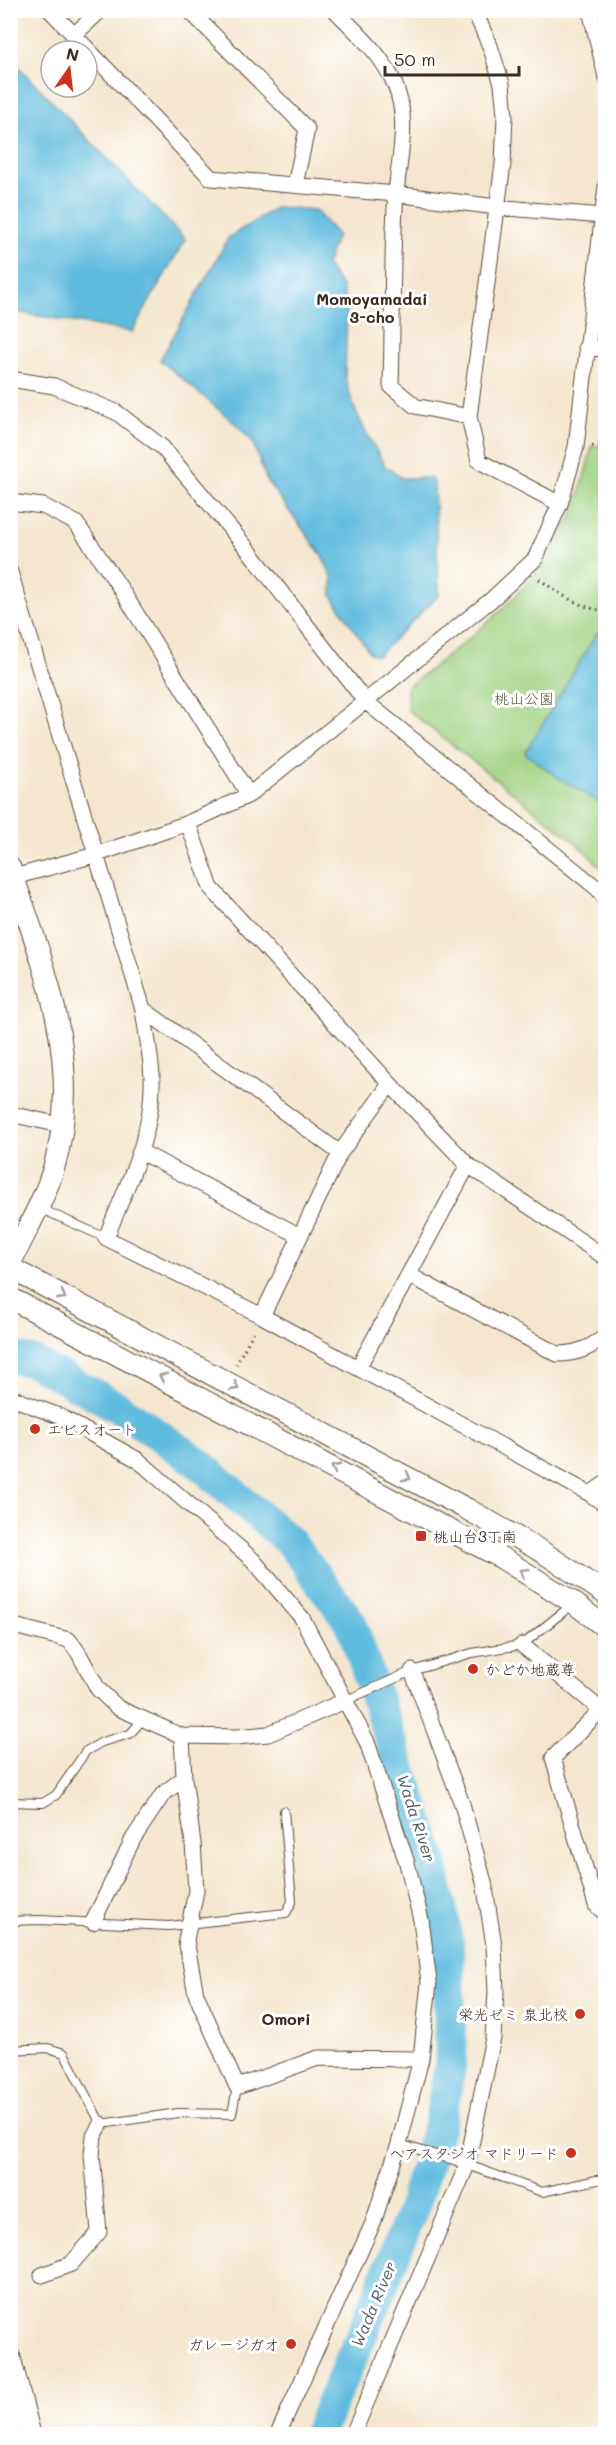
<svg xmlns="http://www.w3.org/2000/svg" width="616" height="2445" font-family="Mali,'Klee One',sans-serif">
	<rect width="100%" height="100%" fill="#fff"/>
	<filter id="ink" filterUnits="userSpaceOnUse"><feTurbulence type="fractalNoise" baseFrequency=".0167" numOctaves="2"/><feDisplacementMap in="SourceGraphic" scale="12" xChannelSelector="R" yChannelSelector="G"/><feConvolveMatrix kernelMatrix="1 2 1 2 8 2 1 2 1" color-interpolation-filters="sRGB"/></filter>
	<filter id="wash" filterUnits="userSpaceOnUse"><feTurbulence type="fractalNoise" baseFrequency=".008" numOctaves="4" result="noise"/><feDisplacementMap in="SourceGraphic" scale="24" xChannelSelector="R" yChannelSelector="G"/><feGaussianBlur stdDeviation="1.35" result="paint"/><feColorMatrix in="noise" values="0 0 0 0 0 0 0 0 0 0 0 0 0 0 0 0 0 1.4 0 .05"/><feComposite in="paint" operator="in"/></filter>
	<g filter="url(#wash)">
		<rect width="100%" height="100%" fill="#f4e6ce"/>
		<path fill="#9fd181" stroke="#6d7e50" stroke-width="1.5" d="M592 446H605V871L575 842 408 710 407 687C468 640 531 595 567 525 580 500 585 473 592 446Z"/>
		<path fill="#60bcde" stroke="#4e737e" stroke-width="1.5" d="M11 59 185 239 132 332 11 311Z
			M277 207 315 210 337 235 326 265 342 287 347 310 345 377 353 405 365 430 385 466 402 478H430L434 483 439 595 377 656 370 653 332 596V577L321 554 267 481 252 441 236 424 160 360 229 237Z
			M597 633 606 637 605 806 557 777 525 753Z"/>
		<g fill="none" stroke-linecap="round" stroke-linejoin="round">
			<path stroke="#60bcde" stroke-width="32" d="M10 1358 32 1361 116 1406 196 1461 290 1542 351 1623 431 1859 448 1942 451 2060 440 2121 414 2205 376 2302 318 2434"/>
		</g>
	</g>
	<g filter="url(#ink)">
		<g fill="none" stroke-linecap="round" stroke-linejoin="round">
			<defs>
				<path id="lane" d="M39 1208 106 1238
					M347 1700 412 1671 472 1653 522 1645 573 1604
					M10 1802 43 1803 56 1795 86 1751 102 1742 130 1734 143 1719
					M10 1921 39 1920 169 1926 286 1913 292 1902 284 1811
					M10 2050 48 2048 64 2053 101 2124 178 2113 232 2114 237 2087
					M399 2144 460 2162 542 2192 606 2178"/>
				<path id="street" d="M50 10 211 178 396 194 496 207 603 216
					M189 10 307 129 295 185
					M335 10C357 33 383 55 395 85 410 122 399 156 396 194 391 257 393 322 391 386L415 406 469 417
					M474 10 490 46 502 84 505 115 503 164 469 417 479 461 560 504
					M590 10 606 77
					M74 35 101 10
					M586 347 606 349
					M10 379 54 386 116 412 162 447 250 552 365 701 598 889 606 900
					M10 502 43 506 76 523 119 586 249 795
					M10 572 143 1009C146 1032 151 1055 152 1078 154 1134 126 1187 106 1238L262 1316 590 1494 606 1505
					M188 823 211 888 390 1084 468 1165 606 1258
					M10 878 95 855 188 823 249 795 491 600 535 559 560 504 576 447 606 186
					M143 1009 340 1153
					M10 1114 61 1125
					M141 1152 300 1236
					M409 1275 557 1354C577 1354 590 1348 606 1336
					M262 1316 340 1153 390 1084
					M358 1368 468 1165
					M10 1397 61 1417 138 1460 253 1560 302 1618 367 1742 407 1863 421 1920 429 1982 421 2059 399 2144 373 2223 278 2434
					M590 1494 606 1483
					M10 1625 69 1640 78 1652 98 1689 118 1708 182 1736
					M522 1645 606 1714
					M347 1700 268 1734 237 1737 182 1736 184 1778 193 1843 196 1891 186 1940 196 1994 237 2087 318 2058 421 2059
					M601 1710 553 1758 596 1905 606 1914
					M93 1922 133 1839 163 1794 184 1778
					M42 2275 71 2264 99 2232 92 2155 94 2136 101 2124
					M353 2434 467 2165 493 2038 496 1993 494 1945 484 1882 462 1804 412 1671"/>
				<path id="secondary" d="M10 868C44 964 84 1065 54 1167 44 1201 25 1232 10 1264
					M10 1268 467 1509 541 1551 606 1594
					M10 1298 500 1557 574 1603 606 1628
					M10 2358 30 2434"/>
			</defs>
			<use href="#lane" stroke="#574638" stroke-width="10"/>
			<use href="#street" stroke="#574638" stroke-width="17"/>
			<use href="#secondary" stroke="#574638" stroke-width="23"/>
			<path stroke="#574638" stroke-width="3" stroke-dasharray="1.5 4.5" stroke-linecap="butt" d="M592 446H606
				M539 579C560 594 579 608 606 611
				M236 1365 254 1331"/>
			<use href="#lane" stroke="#fff" stroke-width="8"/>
			<use href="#street" stroke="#fff" stroke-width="15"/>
			<use href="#secondary" stroke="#fff" stroke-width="21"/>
		</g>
		<defs><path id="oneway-chevron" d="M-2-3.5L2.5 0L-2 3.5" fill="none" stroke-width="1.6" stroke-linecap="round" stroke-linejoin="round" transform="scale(1.5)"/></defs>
		<g stroke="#a79f9a">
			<use href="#oneway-chevron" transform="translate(62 1296) rotate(28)"/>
			<use href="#oneway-chevron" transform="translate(163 1377) rotate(-152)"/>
			<use href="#oneway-chevron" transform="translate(235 1387) rotate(28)"/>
			<use href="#oneway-chevron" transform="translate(335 1468) rotate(-152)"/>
			<use href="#oneway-chevron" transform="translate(407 1477) rotate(28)"/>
			<use href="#oneway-chevron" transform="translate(524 1572) rotate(-148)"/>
		</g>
	</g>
	<g fill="#c8321e" stroke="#fff" stroke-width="2">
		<circle cx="35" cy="1429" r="6"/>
		<rect x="415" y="1530" width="12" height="12" rx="3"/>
		<circle cx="473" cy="1669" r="6"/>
		<circle cx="580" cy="2014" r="6"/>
		<circle cx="571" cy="2153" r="6"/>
		<circle cx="291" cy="2344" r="6"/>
	</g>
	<g text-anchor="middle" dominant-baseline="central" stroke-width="6" stroke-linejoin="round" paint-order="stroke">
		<g font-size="15" fill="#595c3c" stroke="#fff">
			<text x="524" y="698">桃山公園</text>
		</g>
		<g font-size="15" fill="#3b2a1e" stroke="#fff" text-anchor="start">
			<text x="47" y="1429">エビスオート</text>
			<text x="433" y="1536">桃山台3丁南</text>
			<text x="485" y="1669">かどか地蔵尊</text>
			<text x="568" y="2014" text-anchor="end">栄光ゼミ 泉北校</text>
			<text x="559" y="2153" text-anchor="end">ヘアスタジオ マドリード</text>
			<text x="279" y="2344" text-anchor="end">ガレージガオ</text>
		</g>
		<g font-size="16" font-weight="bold" fill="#3b2a1e" stroke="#fff">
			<text x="372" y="298">Momoyamadai<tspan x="372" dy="18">3-cho</tspan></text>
			<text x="286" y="2018">Omori</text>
		</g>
		<g font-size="16" font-style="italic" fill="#485d61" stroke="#fff">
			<text transform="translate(417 1818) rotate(72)">Wada River</text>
			<text transform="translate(373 2304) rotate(-67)">Wada River</text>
		</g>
	</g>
	<rect width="616" height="2445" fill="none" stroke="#fff" stroke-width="36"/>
	<g transform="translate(69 69) rotate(14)"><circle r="28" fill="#ffffff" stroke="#b1aaa5" stroke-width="1.5"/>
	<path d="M0-4.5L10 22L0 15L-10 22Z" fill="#c8321e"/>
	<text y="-9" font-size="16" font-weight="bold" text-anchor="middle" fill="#3b2a1e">N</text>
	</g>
	<path d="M385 66v9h134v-9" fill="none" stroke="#3b2a1e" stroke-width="3"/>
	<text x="394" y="66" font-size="18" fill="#3b2a1e" stroke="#ffffff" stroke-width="4.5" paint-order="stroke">50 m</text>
</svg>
